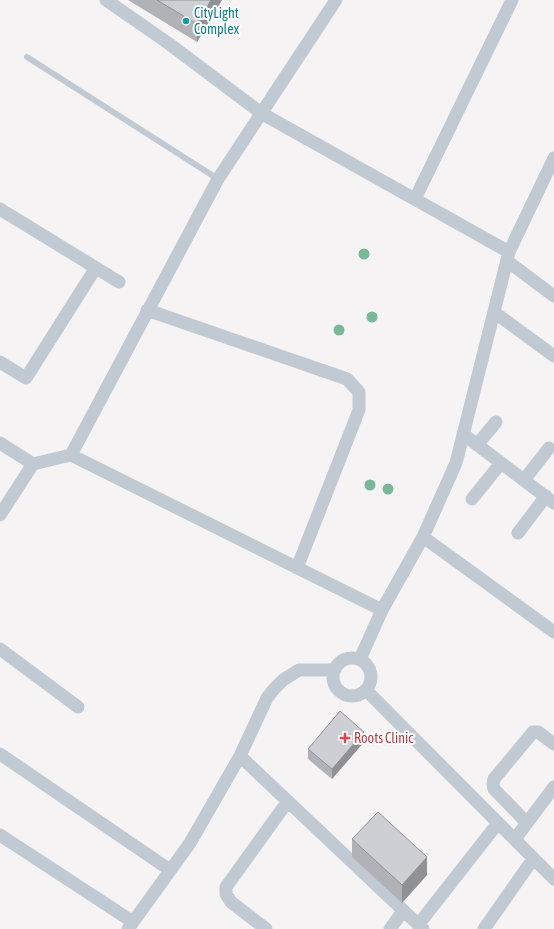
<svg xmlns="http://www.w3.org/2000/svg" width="554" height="929" font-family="'Asap Condensed',sans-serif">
	<rect width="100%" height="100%" fill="#f5f3f3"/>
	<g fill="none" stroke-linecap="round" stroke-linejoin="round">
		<path stroke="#c1cad2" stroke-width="6" d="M27 57 218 179"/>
		<path stroke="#c1cad2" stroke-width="13" d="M106 0 168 43 261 113 509 252
			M415 199 512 0
			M0 209 119 282
			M507 261 554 296
			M147 310 347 379 359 392V410L297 568
			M494 312 554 356
			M0 362 26 378 95 269
			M463 434 554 503
			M0 443 33 464 71 455 218 179 336 0
			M477 445 496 422
			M71 455 382 610
			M524 480 549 448
			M472 499 501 463
			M0 515 33 464
			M518 533 546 496
			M423 537 554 632
			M0 649 78 707
			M333 677a19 19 0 1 1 38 0a19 19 0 1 1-38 0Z
			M360 659 382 610 423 537 456 463 509 252 554 158
			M366 690 554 879
			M0 754 170 870
			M240 756 423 929
			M527 823 494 789 493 784 494 779 533 732H538L554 744
			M0 835 133 922
			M515 839 554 787
			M418 925 498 823
			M128 929 190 843 240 756 267 698 274 689 283 680 299 670H335
			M266 929 231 902 226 894V887L288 801
			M390 929 403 911
			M484 929 533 859"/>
	</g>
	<g fill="#7bb799">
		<circle cx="364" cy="254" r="5.5"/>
		<circle cx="372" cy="317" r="5.5"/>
		<circle cx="339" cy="330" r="5.5"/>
		<circle cx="370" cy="485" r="5.5"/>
		<circle cx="388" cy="489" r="5.5"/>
	</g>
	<path fill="#b0b2b7" d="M128 0H222L197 42Z
		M364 742 332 779 308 759V749Z
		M352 839 427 875 402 903 352 857Z"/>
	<path fill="#909195" d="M211 0H222L197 42V24Z
		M364 732V742L332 779V769Z
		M427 857V875L402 903V885Z"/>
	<path fill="#cdcfd5" stroke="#909195" d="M157 0H211L197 24Z
		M340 711 364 732 332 769 308 749Z
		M378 812 427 857 402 885 352 839Z"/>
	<circle fill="#0f9aa8" stroke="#fff" stroke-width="1.5" cx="186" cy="21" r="4"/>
	<path fill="#e0444e" stroke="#fff" stroke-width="1.5" d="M343 732h4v4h4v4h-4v4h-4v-4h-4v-4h4z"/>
	<g text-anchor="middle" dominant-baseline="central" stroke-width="4" stroke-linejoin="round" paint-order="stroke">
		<g font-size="14" fill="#0d838f" stroke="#fff" text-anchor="start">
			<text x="194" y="13">CityLight<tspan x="194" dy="16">Complex</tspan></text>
		</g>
		<g font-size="14" fill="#be3a42" stroke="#fff" text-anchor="start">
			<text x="354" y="738">Roots Clinic</text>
		</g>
	</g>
</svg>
